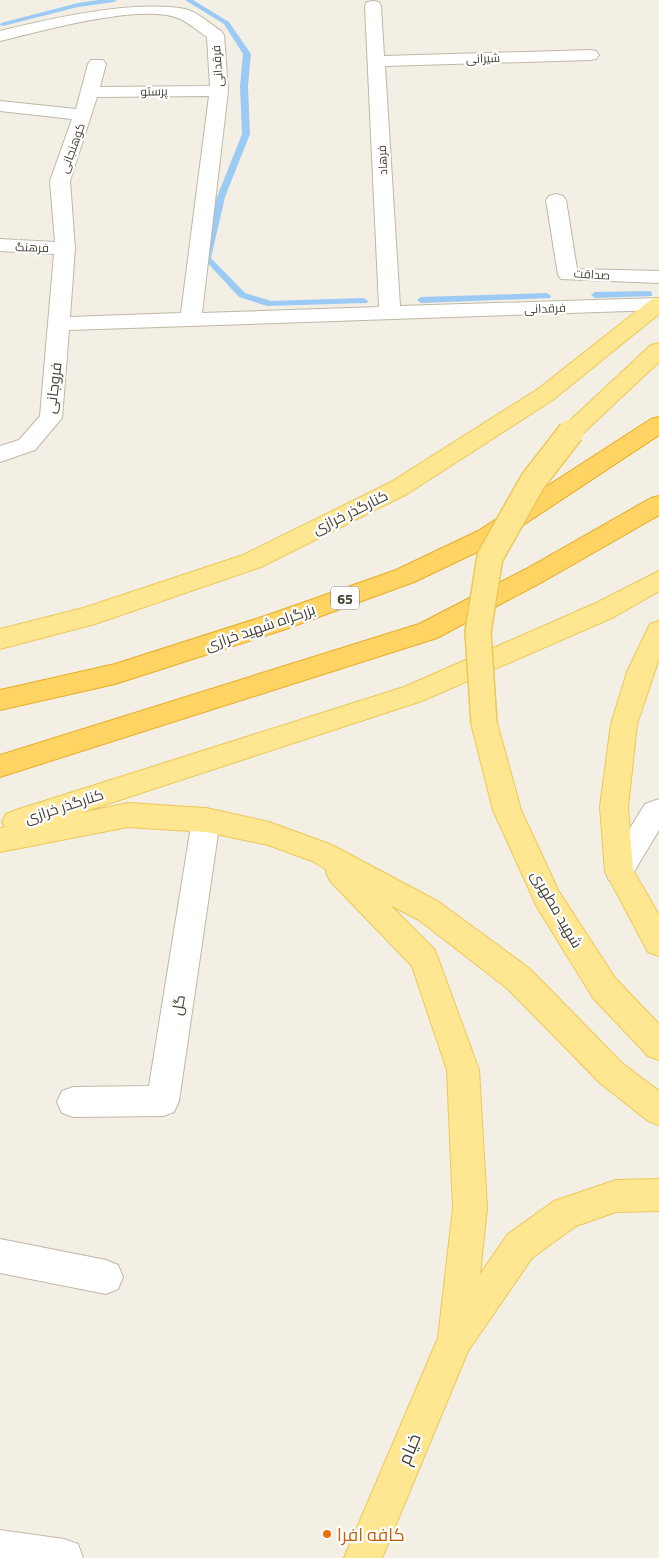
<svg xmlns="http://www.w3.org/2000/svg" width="659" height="1558" font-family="'Titillium Web',Cairo,sans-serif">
	<rect width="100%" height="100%" fill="#f3efe4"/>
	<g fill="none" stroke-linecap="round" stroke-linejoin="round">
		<path fill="#9bcbf5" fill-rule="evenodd" d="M99 0H117L114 2 78 7 3 26 0 25 1 23 78 3Z
			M185 0H193L229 22 251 54 248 86 250 134 225 197 211 258 245 293 271 301 364 298 368 301 367 303 267 306 239 297 203 258 217 197 242 134 240 86 243 54 224 24Z
			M649 291 652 292V296L595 298 591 295 595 292Z
			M547 293 551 296 550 298 421 303 417 300 421 297Z"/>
		<defs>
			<path id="minor" d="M373 1 379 2 381 6 384 56 590 50 596 51 599 55 596 59 590 60 385 66 400 306 658 298 659 310 69 330 62 418 35 450 0 462V446L19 440 40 416 54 254 0 251V239L55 242 50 181 72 119 0 111V101L76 109 88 64 91 60H103L106 64 100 87 210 86 207 37C198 31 188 22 178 18 140 3 41 31 0 41V31C53 18 133 0 185 9 198 12 210 24 221 31L224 35 228 91 202 313 379 307 365 6 367 2ZM209 96 181 313 70 317 75 248 70 181 97 97Z
				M556 194 563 196 566 200 577 269 659 271V283L561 279 558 275 546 200 549 196Z
				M659 799V830L629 880 619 883 609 880 605 871 609 862 645 804Z
				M206 808 216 812 220 820 179 1101 174 1112 163 1116 73 1117 62 1113 57 1102 62 1091 73 1087 149 1086 192 820 196 812Z
				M0 1239 106 1260 118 1265 123 1277 118 1289 106 1294 0 1273Z
				M0 1530 64 1539 78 1544 83 1558H0Z"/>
			<path id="major" d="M659 298V314L554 399 407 494 261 567 95 624 0 649V629L83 608 243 555 391 482 538 389 652 299Z
				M659 343V362L579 437 571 440 563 437 560 432 563 427 651 345Z
				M659 571V591L614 617 422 701 80 813 128 803 206 808 269 822 332 845 439 902 530 969 622 1063 659 1091V1125L648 1121 600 1083 508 989 419 920 390 905 435 950 479 1070 487 1208 480 1274 508 1234 554 1201 616 1180 659 1179V1211L616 1212 576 1226 532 1258 468 1351 382 1558H344L438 1338 453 1208 447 1070 412 966 330 881 326 872 327 870 312 861 268 845 206 832 128 827 0 852V828L5 827 2 822 6 814 16 810 404 687 596 603Z
				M659 621V659L637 724 628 807 633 870 659 915V956L648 952 605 871 600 807 611 724 627 672 650 624Z
				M484 713 493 716 497 723 521 810 558 890 615 978 659 1024V1060L648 1056 593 998 537 907 493 810 471 723 475 716Z"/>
			<path id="highway" d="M659 417V435L496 543 414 582 283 630 115 684 0 710V690L115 664 265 616 396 570 478 531 651 419Z
				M659 496V515L544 581 437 638 0 777V755L419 624 526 569 651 498Z"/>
		</defs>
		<use href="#minor" stroke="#bfb8a6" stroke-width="2"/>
		<use href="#major" stroke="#ecc859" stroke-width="2"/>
		<use href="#highway" stroke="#e8ac29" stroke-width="2"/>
		<use href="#minor" fill="#fff" fill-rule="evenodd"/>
		<use href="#major" fill="#ffe691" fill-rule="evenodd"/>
		<use href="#highway" fill="#ffd463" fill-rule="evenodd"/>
		<defs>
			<path id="major-bridge" d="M484 723 478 632 490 557 533 481 571 432"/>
		</defs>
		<use href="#major-bridge" stroke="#ecc859" stroke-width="28" stroke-linecap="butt"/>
		<use href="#major-bridge" stroke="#ffe691" stroke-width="25"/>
	</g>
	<circle fill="#e8710a" stroke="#fff" stroke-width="2" cx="327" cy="1534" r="5"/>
	<g text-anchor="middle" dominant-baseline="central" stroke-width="4.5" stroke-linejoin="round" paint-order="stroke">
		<g font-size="12" fill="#463f33" stroke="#fff">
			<text transform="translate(483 58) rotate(-2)">شیرانی</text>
			<text transform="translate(217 66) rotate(-94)">فرقدانی</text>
			<text transform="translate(154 91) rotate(-1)">پرستو</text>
			<text transform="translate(72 148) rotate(-70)">کوهنجانی</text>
			<text transform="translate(382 160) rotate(-93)">فرهاد</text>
			<text transform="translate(32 247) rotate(2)">فرهنگ</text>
			<text transform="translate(592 274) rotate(4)">صداقت</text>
			<text transform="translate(545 308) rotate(-2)">فرقدانی</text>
		</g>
		<rect fill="#fff" stroke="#7e7970" stroke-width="1" x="331" y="586.5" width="28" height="23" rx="4"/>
		<g font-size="14" font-weight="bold" fill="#463f33">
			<text x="345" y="598">65</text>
		</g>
		<g font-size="15" fill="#463f33" stroke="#fff">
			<text transform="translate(53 388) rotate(-83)">فروجانی</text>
			<text transform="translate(350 512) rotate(-26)">کنارگذر خرازی</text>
			<text transform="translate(260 627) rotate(-19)">بزرگراه شهید خرازی</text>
			<text transform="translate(64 806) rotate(-18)">کنارگذر خرازی</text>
			<text transform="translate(557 909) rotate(60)">شهید مطهری</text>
			<text transform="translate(178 1005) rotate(-81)">گل</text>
		</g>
		<g font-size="18" fill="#463f33" stroke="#fff">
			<text transform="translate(409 1449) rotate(-67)">خیام</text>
		</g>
		<g font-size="18" fill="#c56008" stroke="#fff" text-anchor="start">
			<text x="337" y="1534">کافه افرا</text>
		</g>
	</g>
</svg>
